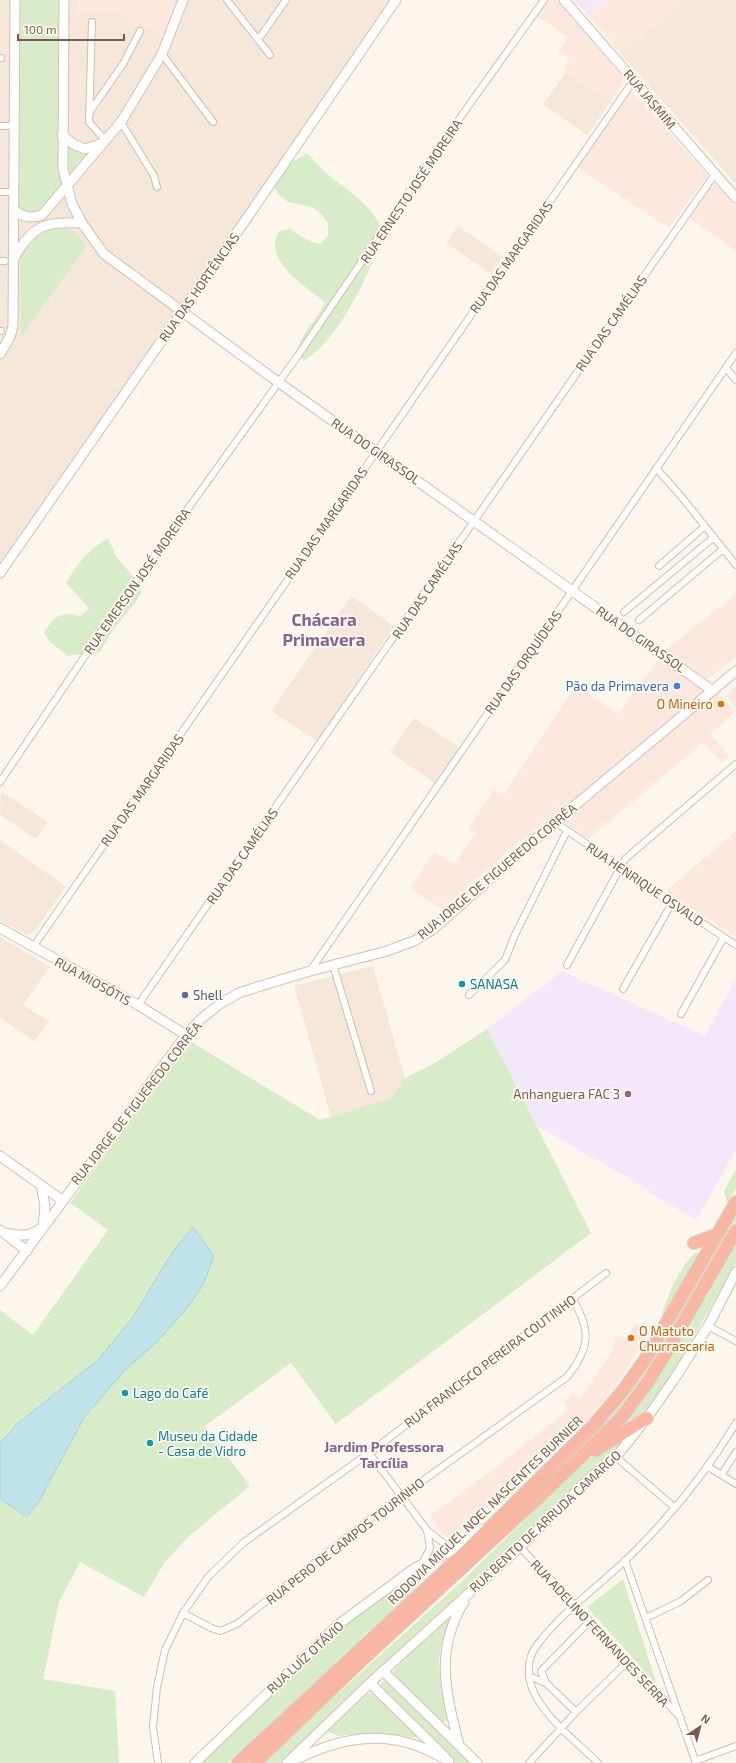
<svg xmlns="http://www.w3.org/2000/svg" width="736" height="1763" font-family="'Exo 2',sans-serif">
	<rect width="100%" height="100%" fill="#fdf6ec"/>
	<path fill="#f5e8da" d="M0 0H395L0 574Z
		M684 0H736V184L621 54Z
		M567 71 611 101 587 135 543 104Z
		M458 226 503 257 491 274 446 243Z
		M351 596 394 626 318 742 271 711Z
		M414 718 460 748 434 783 390 752Z
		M1 791 48 822 36 839 0 815Z
		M0 840 66 887 35 931 30 934H25L0 921Z
		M0 937 50 967 23 1005 49 1021 34 1041 0 1018Z
		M373 966 405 1078 390 1099 331 1117 294 986Z"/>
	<path fill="#fde8e0" d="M77 0H170L175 6 164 36 119 14 77 15Z
		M548 0H559L582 25 625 80 611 101 563 68 569 59 559 51 568 37 537 16Z
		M606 0H684L621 54 589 16Z
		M631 90 708 175 669 228 577 167Z
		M715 181 736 205V251L689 218Z
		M736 594V657L707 679 735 712 710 734 729 756 722 762 704 742 588 839 554 815 545 821 441 909 410 888 434 852 454 864 476 833 469 828 494 789 503 795 576 685 618 714 668 648Z
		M736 686V709L725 696Z
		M736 831V937L666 891Z
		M636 1323 650 1331 614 1389 593 1415 518 1482 452 1539 440 1531 430 1516 503 1462 569 1409 564 1402 573 1393 579 1400 612 1351 616 1335 626 1339Z"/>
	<path fill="#f3e8fa" d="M573 0H606L589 16Z
		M562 971 705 1036 736 979V1150L696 1220 648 1191V1189L536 1126 487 1029Z"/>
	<path fill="#d8ecc9" d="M21 0H62L61 183 57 191 37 213 21 212 19 206Z
		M68 147 90 154 69 176Z
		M307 153C312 158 317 164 322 169 343 189 376 205 383 234 378 243 376 251 373 260 360 293 335 341 304 361L297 352C301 333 317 320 325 303 307 286 276 271 275 243 275 240 277 235 279 231L289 229 311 242 321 244 328 235V223L321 214 312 207 288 202 279 195 273 185 285 166Z
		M53 228C71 227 77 231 86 247L21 337 20 255C28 242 37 233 53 228Z
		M108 538 116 556 138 583 141 593 135 603 113 630 100 652C89 655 79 653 68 656L50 642 44 633C54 616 60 611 80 616L89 609C82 599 74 592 66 583 77 564 89 549 108 538Z
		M487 1029 591 1233 336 1424 291 1363 205 1426 250 1486 189 1536 165 1562 144 1597 80 1562 59 1602 43 1679 115 1691 119 1763H0V1310L33 1335 108 1230 70 1203 188 1040 320 1120 390 1099 405 1078 435 1063Z
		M736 1169V1188L727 1204 724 1191Z
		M736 1211V1222L654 1363 619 1412 396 1625 247 1763H243L612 1413Z
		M736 1245V1264L665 1386 640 1417 623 1428V1422L646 1396 668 1363Z
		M698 1251V1257L664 1315 662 1312C671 1290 679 1265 698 1251Z
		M616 1443 620 1444C552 1512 482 1578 412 1643 368 1683 325 1724 280 1763H261L460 1583 588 1458Z
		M423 1566 428 1567C422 1589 379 1622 361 1638L359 1644 249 1748 241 1750 228 1763H200L339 1630 373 1602Z
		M623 1579 657 1685 587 1607Z
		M458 1605C434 1650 436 1666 447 1713V1721L443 1722 438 1721 396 1681 393 1671Z
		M386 1681 471 1763H456L380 1688 382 1683Z
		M375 1692 422 1738 367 1733 338 1736 327 1731 367 1694Z"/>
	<path fill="#bfe3e8" stroke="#a5d3da" d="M193 1227 214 1256 204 1283 189 1306 155 1344 127 1368 85 1416 38 1503 27 1517 0 1499V1443L17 1424 99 1359 134 1316 171 1254Z"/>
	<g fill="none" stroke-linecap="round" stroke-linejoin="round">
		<defs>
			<path id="street" d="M227 0 270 55
				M92 22 89 122 106 141
				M258 40 286 0
				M162 54 213 122
				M0 58H1
				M89 113 123 64 140 31
				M121 122 154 176 157 187
				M0 126H14
				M0 192H14
				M0 261H5
				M0 331H1
				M726 368 736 380
				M656 468 680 495 736 565
				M659 566 705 526
				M624 612 714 537
				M639 620 723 549
				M0 782 126 595 299 354 447 136 544 0
				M555 822 672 903 736 945
				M33 947 634 80
				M333 965 371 1091
				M567 965 625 859 736 764
				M310 971 736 353
				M623 989 672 903
				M469 995 505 960 515 935 567 831
				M138 1005 715 174
				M681 1014 724 937
				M708 1326 736 1341
				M369 1453 427 1530 447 1546 455 1548
				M616 1457 674 1507
				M707 1466 736 1484
				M722 1474 736 1452
				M520 1547 681 1718
				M625 1560 696 1763
				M423 1562 430 1548 427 1530
				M183 1613 211 1628 220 1631 237 1624 375 1515 567 1377C591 1347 591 1330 572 1298
				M646 1618 681 1601 708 1580
				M529 1676 546 1683
				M576 1712 546 1683 541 1671 590 1621
				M695 1761 736 1746
				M158 1763 153 1727 157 1687 165 1650 183 1613 208 1577 243 1543 369 1453 606 1273
				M529 1763 576 1712 628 1661
				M598 1763C575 1740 531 1708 529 1674 528 1664 531 1653 537 1645 564 1609 604 1583 635 1551 672 1514 709 1468 736 1423"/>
			<path id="secondary" d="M64 0 63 169 72 204 82 223 104 254 278 382 713 691
				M564 0 736 198
				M62 135 73 144 85 149 103 143
				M14 210C24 217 30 219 42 215L121 122 162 54 183 0
				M14 258C33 224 45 222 82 223
				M0 354 10 337 13 326 15 0
				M0 573 249 215 396 0
				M0 928 138 1005 186 1035
				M0 1156 62 1200
				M0 1230 27 1251
				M5 1233C23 1236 28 1237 43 1227L45 1206 41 1185
				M0 1286 186 1035 201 1019 221 1003 241 992 310 971 387 951 414 941 432 930 555 822 736 671
				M383 1671 477 1763
				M370 1683 445 1757
				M459 1745C446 1693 434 1651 464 1602
				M295 1760C332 1741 372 1731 412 1744 425 1748 437 1755 449 1761
				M195 1763 339 1624 412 1570C420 1565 427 1562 435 1559 451 1552 468 1541 481 1529
				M287 1763 370 1683 520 1547 592 1476 616 1457 647 1418 675 1378 708 1326 736 1272"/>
			<path id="highway" d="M694 1243 718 1234
				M596 1450 647 1418
				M238 1763 462 1555 594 1425 624 1389 646 1358 736 1202
				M255 1763 359 1663 542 1494 621 1418 647 1383 664 1356 736 1231"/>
		</defs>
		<use href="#street" stroke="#d1beb0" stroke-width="8"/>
		<use href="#secondary" stroke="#d6c0b0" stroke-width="11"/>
		<use href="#highway" stroke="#dad1cd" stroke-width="14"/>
		<use href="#street" stroke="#fff" stroke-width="6"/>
		<use href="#secondary" stroke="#fff" stroke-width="9"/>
		<use href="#highway" stroke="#f7b7a3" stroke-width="12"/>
	</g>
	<circle fill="#3f7fe0" stroke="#fffaf3" stroke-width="1.5" cx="677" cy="686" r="4"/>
	<g fill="#e8710a" stroke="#fffaf3" stroke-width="1.5">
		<circle cx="721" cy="704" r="4"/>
		<circle cx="631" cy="1338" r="4"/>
	</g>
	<g fill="#0f9aa8" stroke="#fffaf3" stroke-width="1.5">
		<circle cx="462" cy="984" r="4"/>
		<circle cx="125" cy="1393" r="4"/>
		<circle cx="150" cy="1443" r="4"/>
	</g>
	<circle fill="#5c6f8a" stroke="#fffaf3" stroke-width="1.5" cx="185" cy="995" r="4"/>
	<circle fill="#8d6e63" stroke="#fffaf3" stroke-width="1.5" cx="628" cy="1094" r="4"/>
	<g text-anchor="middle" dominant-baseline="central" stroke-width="3.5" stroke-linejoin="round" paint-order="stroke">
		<g font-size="13" fill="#7a5c4d" stroke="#fffaf3">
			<text transform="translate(650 99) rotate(50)">RUA JASMIM</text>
			<text transform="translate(411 191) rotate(-56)">RUA ERNESTO JOSÉ MOREIRA</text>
			<text transform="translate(511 257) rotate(-55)">RUA DAS MARGARIDAS</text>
			<text transform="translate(199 287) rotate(-55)">RUA DAS HORTÊNCIAS</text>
			<text transform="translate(611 323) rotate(-55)">RUA DAS CAMÉLIAS</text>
			<text transform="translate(376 451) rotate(35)">RUA DO GIRASSOL</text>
			<text transform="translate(326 523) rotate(-55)">RUA DAS MARGARIDAS</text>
			<text transform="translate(137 581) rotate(-55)">RUA EMERSON JOSÉ MOREIRA</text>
			<text transform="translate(427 590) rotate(-56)">RUA DAS CAMÉLIAS</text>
			<text transform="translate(641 639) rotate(35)">RUA DO GIRASSOL</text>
			<text transform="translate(523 662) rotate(-55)">RUA DAS ORQUÍDEAS</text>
			<text transform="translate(142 790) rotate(-55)">RUA DAS MARGARIDAS</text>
			<text transform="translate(242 856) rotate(-55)">RUA DAS CAMÉLIAS</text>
			<text transform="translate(497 871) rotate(-40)">RUA JORGE DE FIGUEREDO CORRÊA</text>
			<text transform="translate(645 884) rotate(34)">RUA HENRIQUE OSVALD</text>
			<text transform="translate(93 981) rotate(29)">RUA MIOSÓTIS</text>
			<text transform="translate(136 1103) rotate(-52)">RUA JORGE DE FIGUEREDO CORRÊA</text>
			<text transform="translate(490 1361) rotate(-37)">RUA FRANCISCO PEREIRA COUTINHO</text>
			<text transform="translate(485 1510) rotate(-44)">RODOVIA MIGUEL NOEL NASCENTES BURNIER</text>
			<text transform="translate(545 1521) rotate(-43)">RUA BENTO DE ARRUDA CAMARGO</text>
			<text transform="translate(345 1541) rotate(-38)">RUA PERO DE CAMPOS TOURINHO</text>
			<text transform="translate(600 1633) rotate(47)">RUA ADELINO FERNANDES SERRA</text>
			<text transform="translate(305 1657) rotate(-43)">RUA LUÍZ OTÁVIO</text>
		</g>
		<g font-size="13" fill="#366cbe" stroke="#fffaf3" text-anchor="end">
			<text x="669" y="686">Pão da Primavera</text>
		</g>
		<g font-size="13" fill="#c56008" stroke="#fffaf3" text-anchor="end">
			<text x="713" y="704">O Mineiro</text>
			<text x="639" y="1331" text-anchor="start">O Matuto<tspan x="639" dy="15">Churrascaria</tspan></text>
		</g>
		<g font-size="13" fill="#0d838f" stroke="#fffaf3" text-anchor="start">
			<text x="470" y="984">SANASA</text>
			<text x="133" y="1393">Lago do Café</text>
			<text x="158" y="1436">Museu da Cidade<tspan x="158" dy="15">- Casa de Vidro</tspan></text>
		</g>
		<g font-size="13" fill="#4e5e75" stroke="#fffaf3" text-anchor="start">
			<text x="193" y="995">Shell</text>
		</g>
		<g font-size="13" fill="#785e54" stroke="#fffaf3" text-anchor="end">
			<text x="620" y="1094">Anhanguera FAC 3</text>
		</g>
		<g font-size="14" font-weight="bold" fill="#846695" stroke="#fffaf3">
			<text x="384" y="1446">Jardim Professora<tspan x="384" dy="16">Tarcília</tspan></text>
		</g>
		<g font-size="17" font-weight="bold" fill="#846695" stroke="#fffaf3">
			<text x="324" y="619">Chácara<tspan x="324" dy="20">Primavera</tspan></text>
		</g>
	</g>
	<g transform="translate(700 1727) rotate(36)" stroke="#fffaf3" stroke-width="3" paint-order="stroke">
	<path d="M0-3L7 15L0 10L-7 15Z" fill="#7a5c4d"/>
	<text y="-6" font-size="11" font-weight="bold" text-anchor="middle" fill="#7a5c4d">N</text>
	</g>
	<path d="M18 34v6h106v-6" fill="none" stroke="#7a5c4d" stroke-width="2"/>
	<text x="24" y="34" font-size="12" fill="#7a5c4d" stroke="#fffaf3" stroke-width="3" paint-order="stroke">100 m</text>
</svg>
